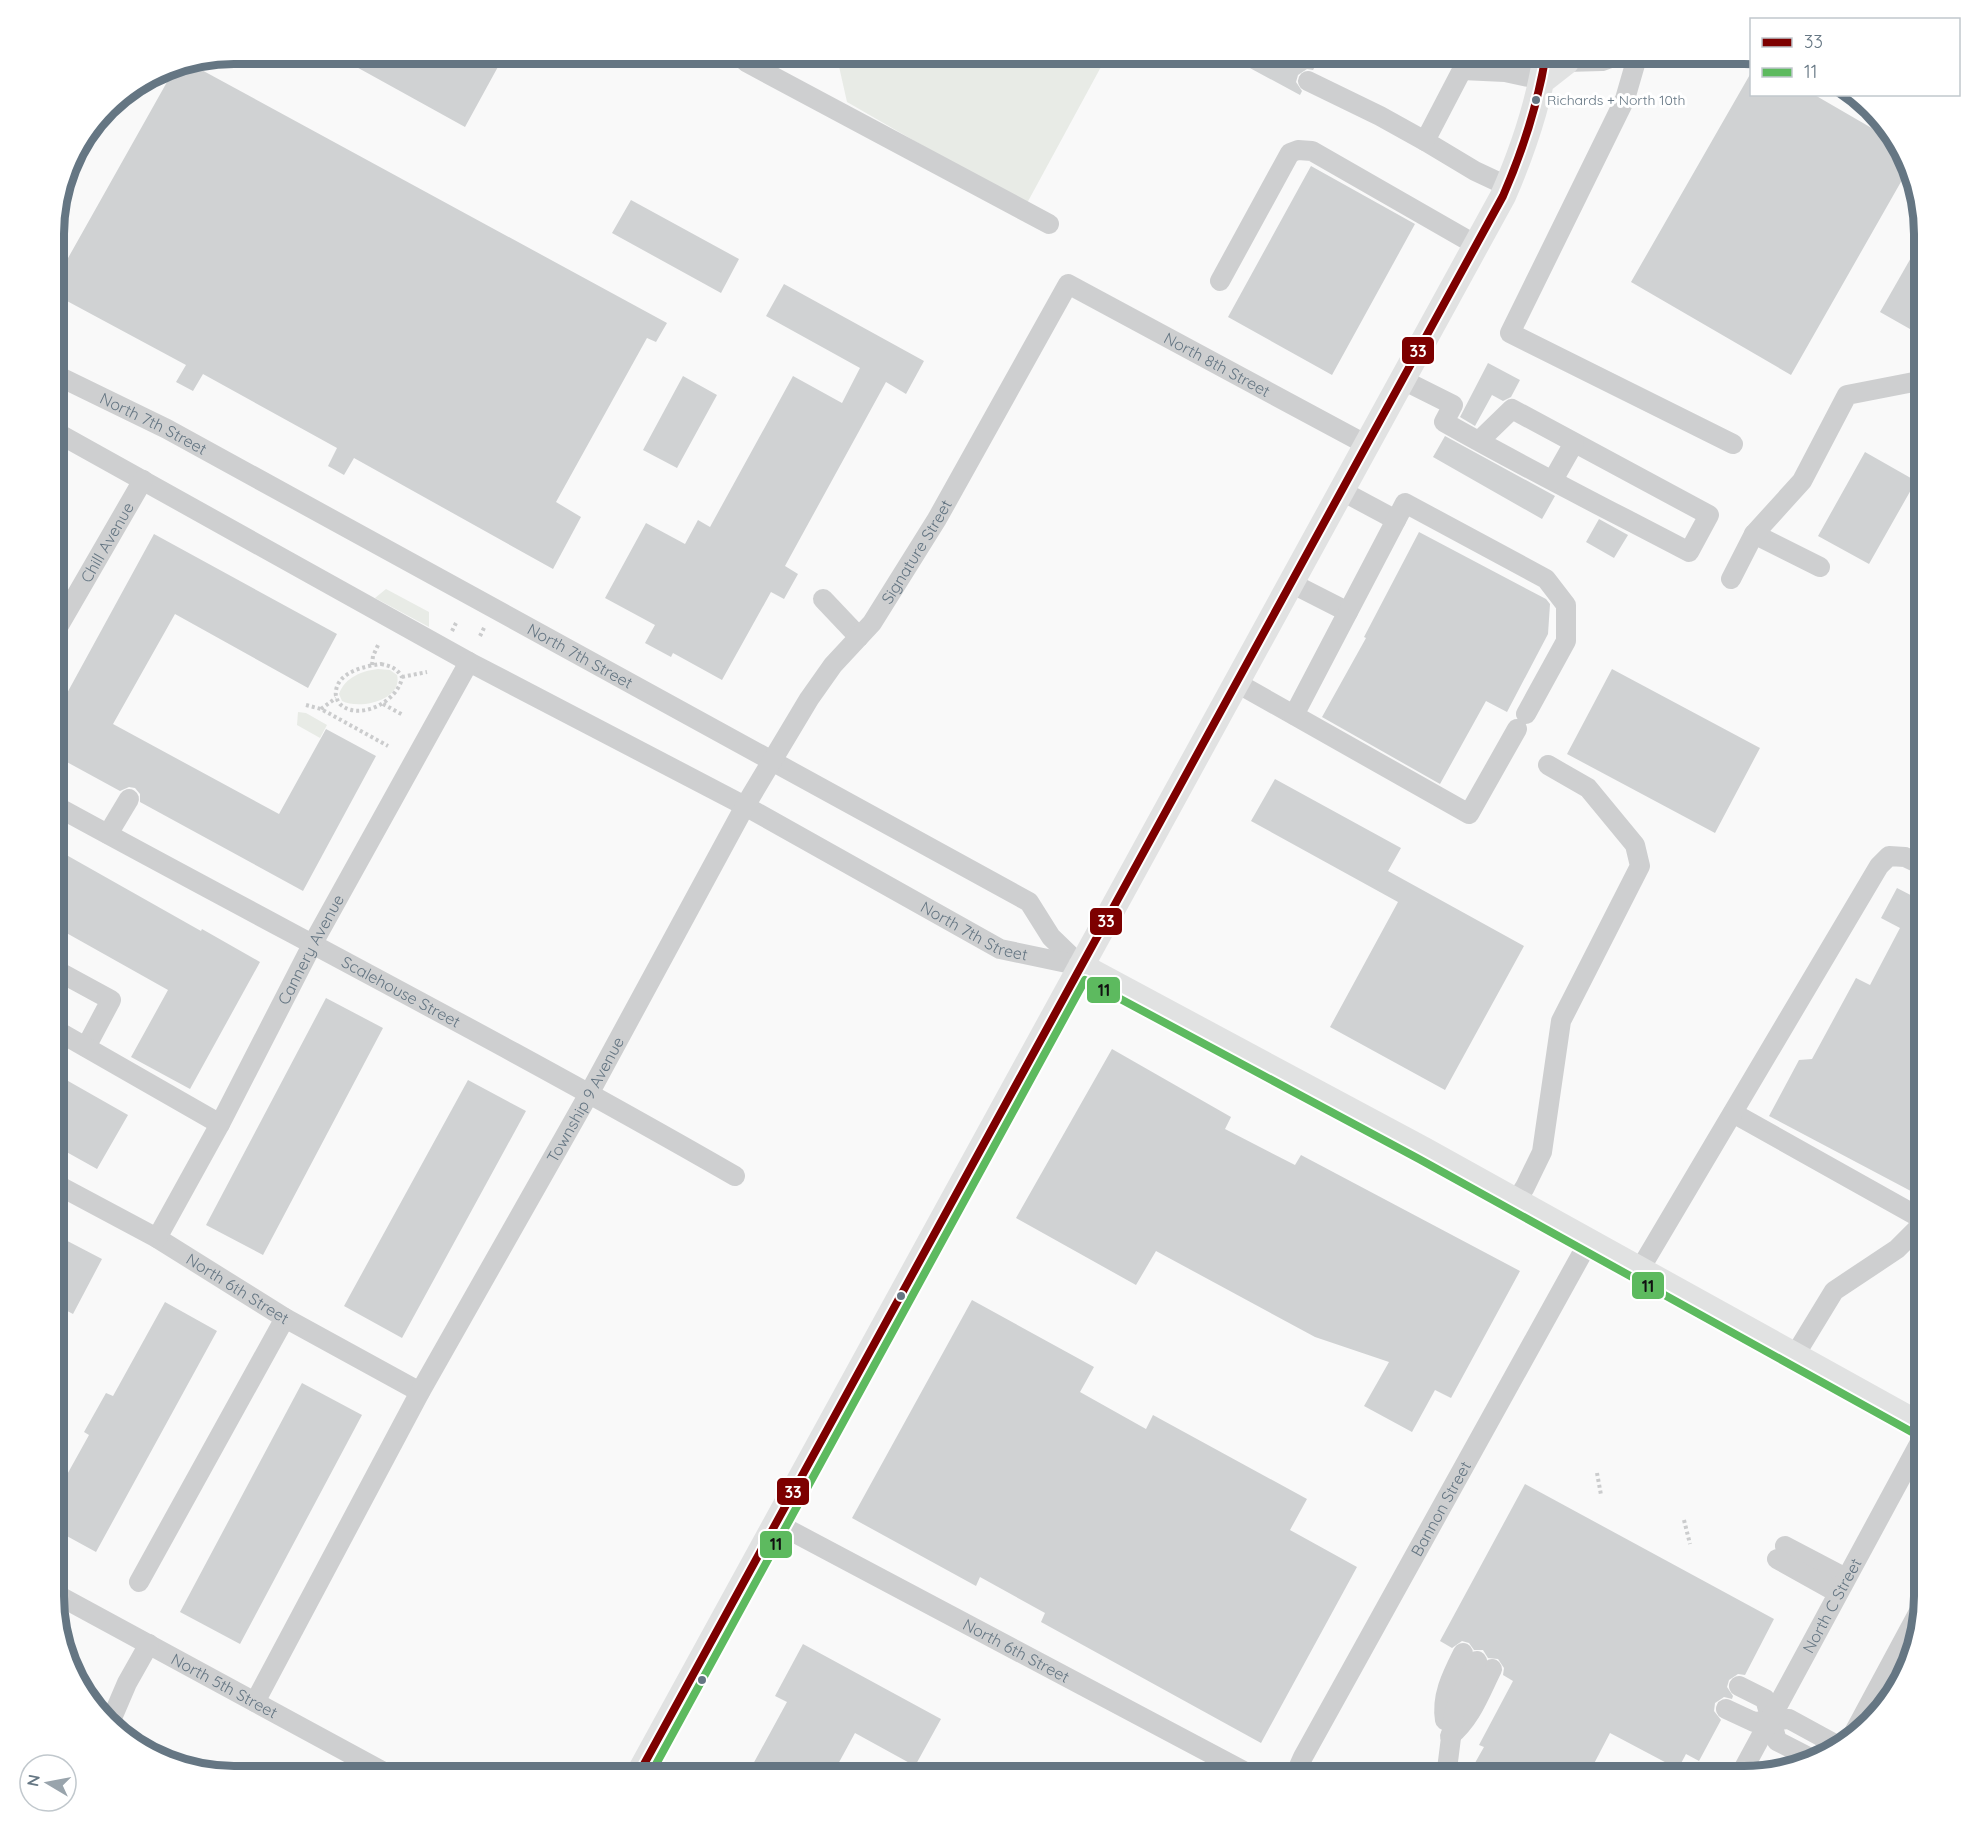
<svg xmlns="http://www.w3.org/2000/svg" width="1978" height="1831" font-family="Quicksand,sans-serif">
	<rect width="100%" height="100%" fill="#f9f9f9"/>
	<path fill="#e8ebe6" d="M842 54H1108L1026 205 847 102 838 62Z
		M386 589 429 612V627L375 598Z
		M378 669 390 670 397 675C403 700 360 710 342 701L339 694C345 677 362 671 378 669Z
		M298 712 306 713 327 725 320 738 297 725Z"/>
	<path fill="#d0d2d3" d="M333 54H505L465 127Z
		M1224 54H1322L1313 70 1307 69 1298 75 1296 82 1302 91 1300 95Z
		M198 61V68L667 323 656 342 647 338 556 502 581 517 553 569 354 458 344 475 328 466 337 448 203 374 193 391 176 382 186 365 54 294V283L176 66Z
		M1752 71V94H1813L1894 141 1910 166 1791 375 1631 282Z
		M1311 166 1415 224 1332 375 1228 317Z
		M631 200 739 259 721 293 612 233Z
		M1924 235V337L1880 312Z
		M784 284 924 361 906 394 886 382 785 566 798 574 784 599 771 592 722 680 673 653 671 657 645 643 655 625 605 598 646 523 685 544 698 520 710 527 793 376 842 403 860 368 766 316Z
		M1488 363 1520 380 1511 397 1503 401 1492 395 1475 426 1460 417Z
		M683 376 717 395 677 468 643 450Z
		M1445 436 1555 496 1542 519 1433 457Z
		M1865 452 1916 481 1869 564 1818 536Z
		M1599 519 1628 535 1614 558 1586 542Z
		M1419 532 1546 599 1550 604 1548 634 1507 712 1486 701 1440 784 1322 717 1366 638 1364 637Z
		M154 534 337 634 308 688 175 614 113 724 279 814 326 729 376 756 303 891 140 802V794L135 788 129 787 120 791 54 755V717Z
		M1612 669 1760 748 1715 833 1567 754Z
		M1275 779 1401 848 1388 871 1524 946 1445 1090 1330 1027 1398 902 1251 821Z
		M54 848 201 931 202 929 260 962 190 1089 131 1057 168 990 54 926Z
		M1897 888 1924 902V1198L1769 1116 1799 1060 1812 1059 1856 978 1870 985 1900 928 1881 918Z
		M326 998 383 1028 263 1255 206 1225Z
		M1112 1049 1231 1117 1225 1129 1295 1165 1301 1155 1520 1271 1451 1398 1435 1390 1412 1432 1364 1406 1389 1362 1315 1337 1156 1251 1136 1285 1016 1218Z
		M54 1073 128 1115 97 1169 54 1145Z
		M468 1080 526 1111 402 1338 344 1306Z
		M54 1234 102 1259 73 1314 54 1304Z
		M972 1300 1094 1367 1080 1392 1146 1429 1153 1415 1307 1499 1290 1530 1357 1567 1261 1743 1041 1622 1045 1613 980 1577 976 1586 852 1518Z
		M165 1302 217 1331 96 1552 54 1529V1498L89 1435 84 1432 106 1393 113 1396Z
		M302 1383 362 1415 240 1644 180 1612Z
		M1525 1484 1774 1619 1745 1675 1738 1674 1729 1680 1727 1687 1733 1696 1732 1699 1724 1697 1715 1703 1714 1711 1721 1720 1699 1761 1686 1754 1678 1769 1610 1733 1587 1777H1467L1484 1747 1479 1745 1513 1681 1503 1675 1504 1668 1498 1659 1488 1658 1483 1650H1474L1469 1643 1462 1641 1452 1648 1440 1641Z
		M803 1644 941 1719 915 1766 855 1733 831 1777H746L787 1702 775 1696Z"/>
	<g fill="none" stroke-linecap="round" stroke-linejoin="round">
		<path stroke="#cbcccd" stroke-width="4" stroke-dasharray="3 3" stroke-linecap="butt" d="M452 631 456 623
			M480 636 485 626
			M381 664C390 666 397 668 402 677 399 701 359 722 340 704 337 700 335 696 336 691 338 672 365 666 381 664Z
			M372 665 373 656 379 643
			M402 677 427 672
			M383 704 403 715
			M306 705 321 709 388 746
			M321 709 336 698
			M1597 1473 1601 1495
			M1684 1520 1690 1544"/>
		<g stroke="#cecfd0" stroke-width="20">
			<path d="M1469 54 1462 70 1505 72 1543 80"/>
			<path d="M1638 54 1625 99 1510 333 1733 444"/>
			<path d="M746 62 1049 224"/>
			<path d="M1566 62 1602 61 1621 54"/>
			<path d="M1462 70 1425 141 1475 171 1507 186"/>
			<path d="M1308 81 1380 116 1425 141"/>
			<path d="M1220 281 1290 153 1298 150 1312 151 1476 245"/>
			<path id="s1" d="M54 374 167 429 1029 902 1051 937 1081 966"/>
			<path d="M1403 380 1453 405 1444 422C1525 468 1607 509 1689 552L1709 515 1512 409 1479 441"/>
			<path id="s2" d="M54 431 469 662 745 806 1000 949 1081 966"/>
			<path d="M1553 480 1574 443"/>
			<path d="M1342 491 1396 520"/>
			<path d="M1754 534 1820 567"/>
			<path d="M1731 579 1754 534 1802 481 1847 395 1924 380"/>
			<path d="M1291 583 1348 612"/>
			<path d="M823 599 859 637"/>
			<path id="s3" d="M54 634 143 480"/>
			<path d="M1237 683 1469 814 1517 729"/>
			<path d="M1294 715 1405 503 1546 579 1566 605V641L1526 714"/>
			<path id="s4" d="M54 805C281 929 511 1047 735 1176"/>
			<path d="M108 834 129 799"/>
			<path d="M54 969 111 1000 86 1047"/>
			<path d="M54 1029 220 1124"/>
			<path d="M1733 1113 1924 1220"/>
			<path id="s5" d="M54 1183 157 1238 285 1318 420 1392"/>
			<path d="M1516 1201 1525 1187 1542 1152 1561 1021 1640 866 1635 845 1588 788 1548 765"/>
			<path id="s6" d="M157 1238 220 1124 312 945 469 662"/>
			<path d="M1640 1269 1879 866 1889 856 1905 857 1924 866"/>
			<path d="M1795 1355 1834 1291 1897 1249 1924 1222"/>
			<path id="s7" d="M776 1523 1255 1777"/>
			<path d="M1785 1546 1846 1578"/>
			<path d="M1777 1559 1838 1593"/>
			<path d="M139 1582 285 1318"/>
			<path id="s8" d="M54 1593 393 1777"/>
			<path d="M1739 1686 1765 1699 1777 1741 1816 1761"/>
			<path id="s9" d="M255 1702 420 1392 590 1092 745 806 809 699 833 665 872 623 937 519 1068 284 1367 445"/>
			<path d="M1726 1709 1754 1722 1789 1719 1833 1743V1749"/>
			<path d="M1445 1720C1441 1696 1452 1675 1463 1653"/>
			<path d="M109 1725 127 1683 149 1644"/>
			<path d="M1450 1736C1471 1719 1480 1693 1492 1669"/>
			<path d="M1851 1738 1922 1606"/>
			<path d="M155 1757 170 1764"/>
			<path id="s10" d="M1294 1777 1303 1757 1589 1241"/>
			<path d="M1446 1777 1454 1714 1460 1697 1477 1661"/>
			<path id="s11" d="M1739 1777 1924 1435"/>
		</g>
		<path stroke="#e1e2e2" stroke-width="26" d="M1543 80 1566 62 1571 54
			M1081 966 1424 1150 1924 1427
			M637 1777 1503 196C1523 150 1539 104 1546 54"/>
		<defs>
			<path id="bus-1" d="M637 1777 1503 196C1523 150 1538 104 1546 54"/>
			<path id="bus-2" d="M649 1777 1085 980 1419 1159 1919 1436"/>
		</defs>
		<use href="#bus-1" stroke="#fff" stroke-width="12"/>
		<use href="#bus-2" stroke="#fff" stroke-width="12"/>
		<use href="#bus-1" stroke="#7d0000" stroke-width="8"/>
		<use href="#bus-2" stroke="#5dba5f" stroke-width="8"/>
	</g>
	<g fill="#657683" stroke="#fff" stroke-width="2">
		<circle cx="1536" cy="100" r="5"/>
		<circle cx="901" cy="1296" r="5"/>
		<circle cx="702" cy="1680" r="5"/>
	</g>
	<g text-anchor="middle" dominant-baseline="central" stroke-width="6" stroke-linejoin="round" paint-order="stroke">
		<g font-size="14" fill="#657683" stroke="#fff" text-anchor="start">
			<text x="1547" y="100">Richards + North 10th</text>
		</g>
		<g font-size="16" fill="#657683" stroke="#fff">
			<text stroke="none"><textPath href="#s9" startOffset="1806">North 8th Street</textPath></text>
			<text stroke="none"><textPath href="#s1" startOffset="111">North 7th Street</textPath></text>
			<text stroke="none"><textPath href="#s3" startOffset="106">Chill Avenue</textPath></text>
			<text stroke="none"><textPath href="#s9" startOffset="1329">Signature Street</textPath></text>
			<text stroke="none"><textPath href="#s1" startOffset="597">North 7th Street</textPath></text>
			<text stroke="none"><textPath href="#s2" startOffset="1048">North 7th Street</textPath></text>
			<text stroke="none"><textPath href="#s6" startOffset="327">Cannery Avenue</textPath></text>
			<text stroke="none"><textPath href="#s4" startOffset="394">Scalehouse Street</textPath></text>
			<text stroke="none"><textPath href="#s9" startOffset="687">Township 9 Avenue</textPath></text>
			<text stroke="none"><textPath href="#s5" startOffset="212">North 6th Street</textPath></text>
			<text stroke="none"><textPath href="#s10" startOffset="306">Bannon Street</textPath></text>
			<text stroke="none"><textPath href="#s11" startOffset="195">North C Street</textPath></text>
			<text stroke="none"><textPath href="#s7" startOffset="272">North 6th Street</textPath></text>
			<text stroke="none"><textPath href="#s8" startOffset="194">North 5th Street</textPath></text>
		</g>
	</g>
	<path d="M0 0H1978V1831H0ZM234 64H1744A170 170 0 0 1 1914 234V1596A170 170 0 0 1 1744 1766H234A170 170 0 0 1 64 1596V234A170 170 0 0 1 234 64Z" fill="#fff" fill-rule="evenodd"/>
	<path fill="none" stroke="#657683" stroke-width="8" d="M234 64H1744A170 170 0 0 1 1914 234V1596A170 170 0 0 1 1744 1766H234A170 170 0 0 1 64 1596V234A170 170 0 0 1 234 64Z"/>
	<g stroke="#fff" stroke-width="2">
		<rect x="1401" y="336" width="34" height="29" rx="6" fill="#7d0000"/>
		<rect x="1089" y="907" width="34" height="29" rx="6" fill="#7d0000"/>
		<rect x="1086" y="976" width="35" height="28" rx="6" fill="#5dba5f"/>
		<rect x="1631" y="1271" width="34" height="29" rx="6" fill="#5dba5f"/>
		<rect x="776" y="1477" width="34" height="29" rx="6" fill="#7d0000"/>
		<rect x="759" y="1530" width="34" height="29" rx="6" fill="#5dba5f"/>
	</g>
	<g font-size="16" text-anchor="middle" font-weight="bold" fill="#fff">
		<text x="1418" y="357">33</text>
		<text x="1106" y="927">33</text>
		<text x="793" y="1498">33</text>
	</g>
	<g font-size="16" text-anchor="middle" font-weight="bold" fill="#111">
		<text x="1104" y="996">11</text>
		<text x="1648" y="1292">11</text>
		<text x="776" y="1550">11</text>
	</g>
	<rect x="1750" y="18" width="210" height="78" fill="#ffffff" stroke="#c1c8cd" stroke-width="1.5"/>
	<rect x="1762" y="38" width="30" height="9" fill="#7d0000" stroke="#c1c8cd" stroke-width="1.5"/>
	<text x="1804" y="48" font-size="18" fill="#657683">33</text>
	<rect x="1762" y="68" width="30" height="9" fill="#5dba5f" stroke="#c1c8cd" stroke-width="1.5"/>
	<text x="1804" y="78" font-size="18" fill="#657683">11</text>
	<g transform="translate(48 1783) rotate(280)"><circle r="28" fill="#ffffff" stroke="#c1c8cd" stroke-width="1.5"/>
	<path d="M0-4.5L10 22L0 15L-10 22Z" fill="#99a4ac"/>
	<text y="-9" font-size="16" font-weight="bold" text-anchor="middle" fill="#657683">N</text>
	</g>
</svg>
